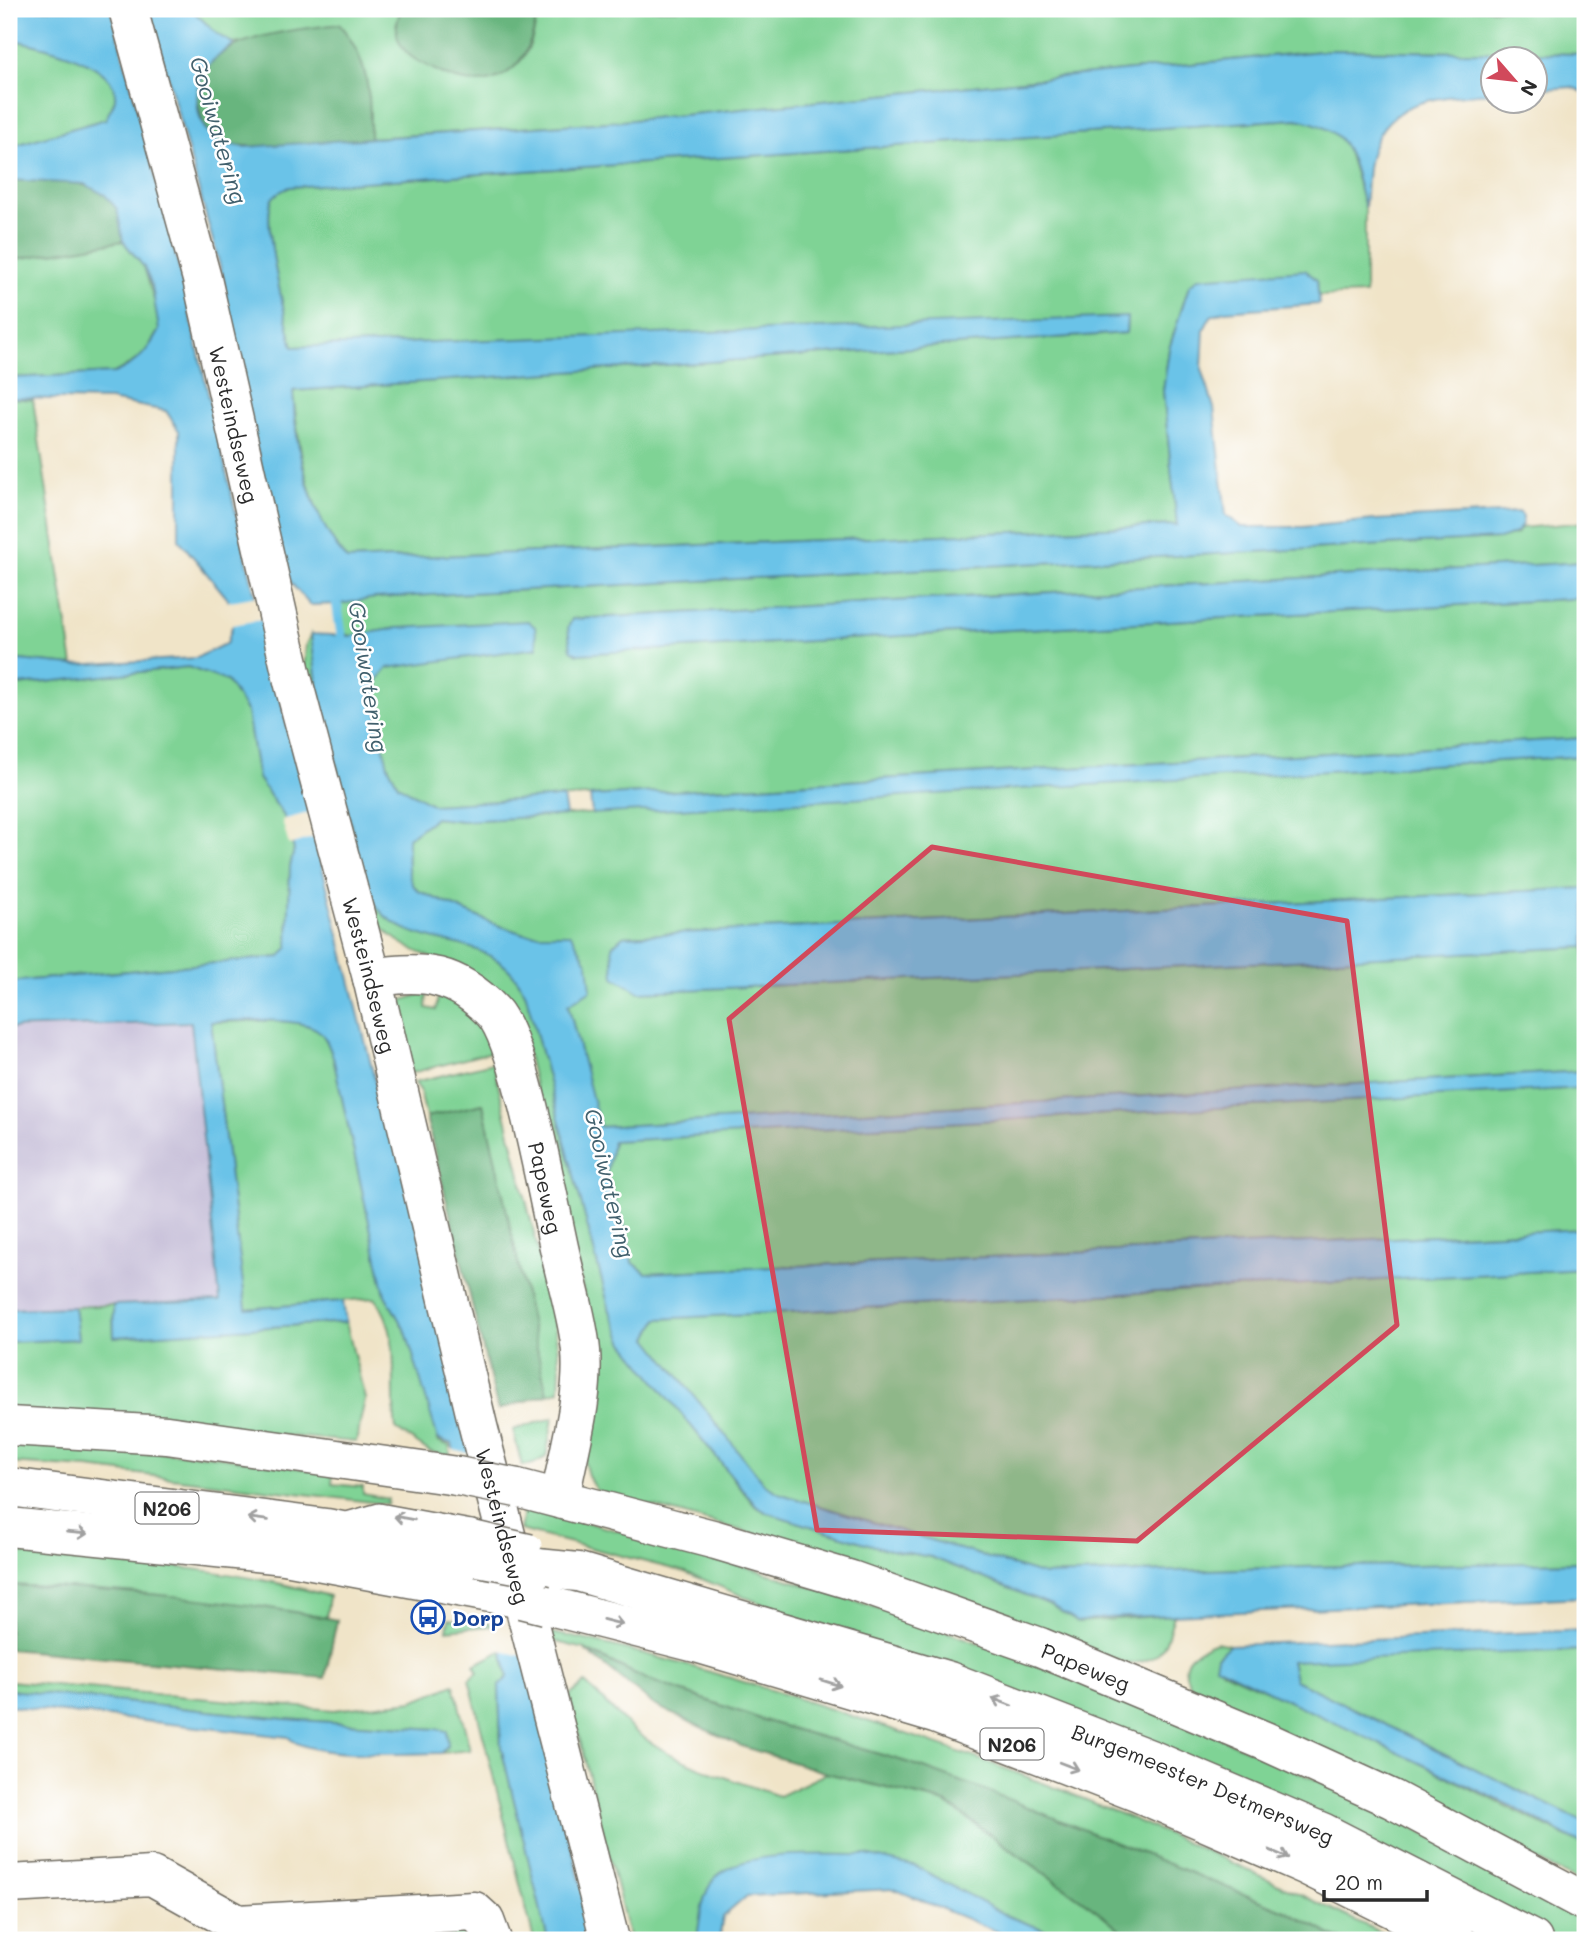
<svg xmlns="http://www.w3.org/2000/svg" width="1594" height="1949" font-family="Mali,sans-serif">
	<rect width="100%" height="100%" fill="#fff"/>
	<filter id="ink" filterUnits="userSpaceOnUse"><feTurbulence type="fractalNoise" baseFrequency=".0143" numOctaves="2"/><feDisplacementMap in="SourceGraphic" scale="14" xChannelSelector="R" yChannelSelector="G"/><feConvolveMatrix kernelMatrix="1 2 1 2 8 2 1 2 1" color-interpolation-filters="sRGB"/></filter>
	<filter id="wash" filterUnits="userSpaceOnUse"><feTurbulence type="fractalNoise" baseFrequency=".00686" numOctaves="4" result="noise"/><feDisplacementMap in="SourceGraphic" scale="28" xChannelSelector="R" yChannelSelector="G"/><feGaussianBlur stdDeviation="1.57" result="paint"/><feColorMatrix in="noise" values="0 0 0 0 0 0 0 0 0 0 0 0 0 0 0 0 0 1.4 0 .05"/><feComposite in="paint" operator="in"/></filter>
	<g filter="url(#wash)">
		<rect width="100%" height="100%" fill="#f0e4c8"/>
		<path fill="#c7c0d9" d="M191 1022 220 1302 9 1309V1028Z"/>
		<path fill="#7fd395" stroke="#557f60" stroke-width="2" d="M191 9H401L396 25 483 82C522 73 535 47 537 9H1585V54L1331 50 623 121 370 138C371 95 368 58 339 24L234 44 218 35Z
			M9 39C36 45 119 60 115 99 114 105 109 113 106 119L9 147Z
			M1296 119 1319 123 1334 131 1345 142 1365 207V294L1318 296 1317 280 1189 286 1169 349 1163 391 1177 525 347 560C307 513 299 451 293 391L1126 333 1127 318 293 347C286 320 261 221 272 199 276 192 283 190 290 187Z
			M123 241 144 267 158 313 159 330 143 356 114 373 9 378V257L17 259Z
			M9 398 33 400 73 665 9 659Z
			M1585 522V562L572 619 571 649 578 654 1585 598V738L433 805 398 785 388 766 381 744 377 700 378 680 387 667 537 648 398 628 350 636 344 633 340 604 374 598 1499 539 1516 534 1521 528Z
			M311 634 317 683 367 892C372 899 377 908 383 914 424 954 496 928 526 995L610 1311 625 1343 755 1506 768 1513 885 1549 931 1557 1051 1605 1077 1622 1174 1615C1165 1646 1164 1661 1128 1664L934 1591 747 1532 597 1491C573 1461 590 1430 595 1396 598 1380 596 1362 596 1346L525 1043C518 1028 513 1012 503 1000 477 968 438 965 405 945 380 931 366 909 353 884L303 684 306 644Z
			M188 667 227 681 247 712 258 778 284 816 294 850 290 867 288 947 280 957 9 982V686Z
			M1585 756V888L623 936 639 992 1585 947V1071L599 1127 568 1004 571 935 524 934 494 924 418 891C404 878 408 856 408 838L435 818 462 821Z
			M439 991 466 1005 499 1050 408 1074 397 1010 403 1000 427 992 426 1008 436 1010Z
			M211 1022C239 1022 292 1016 316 1029 326 1035 329 1047 333 1057L385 1295 406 1332 436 1423 438 1441 450 1446V1456L430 1452 396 1429C389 1386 404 1336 375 1298L246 1309Z
			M493 1063 553 1312 560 1368 559 1391 547 1394 483 1104 426 1117 420 1090 414 1082Z
			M1585 1088V1229L646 1273 632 1262 626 1230 606 1177 613 1141Z
			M1585 1269V1562L1304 1567 1044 1575 781 1494 765 1485 648 1338 658 1319Z
			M113 1305 114 1337 346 1322 365 1399 356 1442 9 1411V1342L78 1339 74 1307Z
			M553 1418 546 1457 533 1464 522 1466 513 1430Z
			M9 1443 207 1455 333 1473 332 1484 363 1487V1494L388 1499 387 1504 88 1468 9 1463Z
			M524 1506C596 1525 669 1544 740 1565 927 1620 1113 1689 1290 1768 1391 1813 1489 1868 1585 1922V1940H1557L1519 1919 685 1572 520 1530Z
			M9 1552C116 1561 225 1566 329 1596L326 1618C221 1599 115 1590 9 1585Z
			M449 1619C567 1628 680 1662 793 1697 877 1724 961 1751 1043 1783 1163 1829 1280 1884 1396 1940H1341L1283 1910 913 1764 769 1722 646 1679 585 1649 490 1626 447 1630Z
			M1216 1642 1230 1645 1217 1656 1222 1671 1357 1731 1585 1846V1884L1194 1691C1175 1664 1189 1652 1216 1642Z
			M1585 1650V1823L1295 1680 1291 1660Z
			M501 1651 508 1677 499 1686 501 1747 548 1940H534L469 1679 478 1672 474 1665Z
			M9 1681 334 1710 413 1701 454 1684 470 1750 441 1753 448 1745 436 1729 285 1719 9 1690Z
			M585 1683C602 1699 618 1717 636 1732 677 1764 730 1779 779 1796L827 1773 945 1803 1099 1912 1133 1940H1072L1007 1916 867 1855 702 1911 697 1940H630L569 1696Z
			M471 1921 483 1940H306L448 1933V1923Z"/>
		<path fill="#67b57e" stroke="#497054" stroke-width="2" d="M401 9H537C533 69 492 101 435 70 422 63 408 58 401 45 394 34 397 21 401 9Z
			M339 24C368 58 371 94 370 138 335 140 246 155 216 140 204 134 200 116 198 103 192 35 291 31 339 24Z
			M9 180C41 182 98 174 117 208 121 217 121 231 123 241L17 259 9 257Z
			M483 1104 547 1394 498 1410 426 1117Z
			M9 1585C119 1590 229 1598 337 1620L325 1678 9 1649Z
			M585 1650 646 1679 769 1722 913 1764 990 1792 1283 1910 1341 1940H1133L1099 1912 946 1803 827 1773 741 1746 654 1705Z"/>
		<path fill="#6bc3e8" stroke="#4b778a" stroke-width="2" d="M9 9H111L178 264 255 595 380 1101 386 1102 595 1940H548L501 1747 499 1686 508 1677 503 1652 452 1444 438 1439 406 1332 385 1295 333 1057C329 1047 326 1035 316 1029 295 1017 236 1020 211 1022L246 1309 343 1301 346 1322 114 1337 113 1305 220 1301 191 1022 9 1028V982L280 957 288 947 290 867 294 850 291 838 284 816 258 778 247 712 227 681 188 667 9 686V659L73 665 196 658 227 643 232 627 228 599 179 540V431L166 411 110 400 9 398V378L114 373C138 363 148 351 159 330L152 286 144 267 123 241 117 209 105 195 84 184 9 180V147L106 119C108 113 114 105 115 99 120 61 36 45 9 39Z
			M149 9H191L218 35 234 44C225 51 215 57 208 66 192 84 194 122 213 138 221 145 236 145 245 147L623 121 1331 50 1585 54V93L1572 87 1535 90 1534 60H1492V93C1446 97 1391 95 1373 148 1366 166 1367 188 1365 207 1349 158 1354 129 1296 119L290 187C284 190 276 192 272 199 261 221 286 320 293 347L1127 317 1126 333 293 391C295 449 309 515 347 560L1177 525 1163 391 1169 349 1189 286 1198 278 1305 270 1317 280 1319 304 1224 311 1211 316 1204 329 1202 369 1214 408 1226 515 1242 527H1303L1375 520 1519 512 1523 516C1523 532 1513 535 1499 539L375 598 340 604 310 605 291 583 280 549 229 330 224 281Z
			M1585 562V598L578 654 571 650 568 628 572 619 593 618Z
			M528 621 535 627 537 648 388 668 378 680V722L388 766 398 785 433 805 563 797 566 815 462 821 435 818 408 838C408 856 404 878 418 891L494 924 524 934H571L588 964 591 990 568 1005 600 1127 1585 1071V1088L613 1141 606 1177 626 1230 632 1262 646 1273 1585 1229V1269L658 1319 648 1338 765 1485 781 1494 1044 1575 1304 1567 1585 1562V1597L1105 1618 1077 1622 1051 1605 931 1557 885 1549 768 1513 756 1506 624 1343 610 1311 526 995C496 928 424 954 383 914 377 908 372 899 367 892L317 683 311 634 350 636 398 628Z
			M1585 738V756L592 814 590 796Z
			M1585 888V947L639 992 614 977 612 946 623 936Z
			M74 1307 78 1339 9 1342V1309Z
			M1585 1630V1650L1291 1661 1295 1680 1585 1823V1846L1513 1807 1215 1666 1217 1656 1230 1645Z
			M9 1690 285 1719 436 1729 447 1731 448 1745 441 1753C407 1753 311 1760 288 1737L9 1706Z
			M867 1855 917 1867 1007 1916 1072 1940H1018L894 1889 747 1896 723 1917 719 1940H697C699 1922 702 1892 715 1878 745 1847 826 1856 867 1855Z"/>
		<path fill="#f0e4c8" d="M258 596 264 619 228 626 225 602Z
			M312 812 318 836 289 845 282 820Z
			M450 1449 477 1455 532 1658 501 1651Z"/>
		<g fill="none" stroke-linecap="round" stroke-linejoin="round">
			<path stroke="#6bc3e8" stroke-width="10" d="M335 592 343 645"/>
		</g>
	</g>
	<g filter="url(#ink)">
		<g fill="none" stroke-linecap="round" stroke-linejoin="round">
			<defs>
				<path id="service" d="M343 1524 379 1514 471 1531"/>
				<g id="minor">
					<path id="s1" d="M128 9 202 279 293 681 372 978 478 1426 610 1940"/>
					<path id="s2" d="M372 978C423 969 456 973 493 1012 521 1042 549 1205 560 1252 567 1285 578 1318 581 1351 585 1400 568 1452 560 1499"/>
					<path d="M9 1426 167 1435 457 1476"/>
					<path id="s3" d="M517 1488 716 1540 851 1580 1040 1647 1265 1741 1392 1799 1585 1902"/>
					<path d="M9 1884 152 1876 238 1924 474 1911 485 1921 492 1940"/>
				</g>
				<g id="primary">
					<path d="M9 1487 326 1528 478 1557"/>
					<path d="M9 1527 285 1555 522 1599"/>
					<path id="s4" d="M537 1568 578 1572 949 1681 1155 1761 1322 1832 1533 1940"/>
					<path d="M546 1605 700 1644 935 1714 1139 1793 1305 1865 1456 1940"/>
				</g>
			</defs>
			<use href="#service" stroke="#706c62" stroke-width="24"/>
			<use href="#minor" stroke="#706c62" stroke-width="41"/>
			<use href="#primary" stroke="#706c62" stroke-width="41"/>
			<use href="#service" stroke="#fff" stroke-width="21"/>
			<use href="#minor" stroke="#fff" stroke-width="38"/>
			<use href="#primary" stroke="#fff" stroke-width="38"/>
			<defs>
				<path id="service-bridge" d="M471 1531 531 1545"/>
				<path id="minor-bridge" d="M457 1476 517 1488"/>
				<path id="primary-bridge" d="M478 1557 537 1568
					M522 1599 546 1605"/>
			</defs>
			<use href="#service-bridge" stroke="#706c62" stroke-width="24" stroke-linecap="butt"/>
			<use href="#minor-bridge" stroke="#706c62" stroke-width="41" stroke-linecap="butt"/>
			<use href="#primary-bridge" stroke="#706c62" stroke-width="41" stroke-linecap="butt"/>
			<use href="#service-bridge" stroke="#fff" stroke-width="21"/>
			<use href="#minor-bridge" stroke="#fff" stroke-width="38"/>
			<use href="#primary-bridge" stroke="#fff" stroke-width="38"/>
		</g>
		<defs><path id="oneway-shaft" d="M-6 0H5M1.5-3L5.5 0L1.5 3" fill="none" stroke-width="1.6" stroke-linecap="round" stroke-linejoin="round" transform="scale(1.75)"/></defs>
		<g stroke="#a0a0a0">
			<use href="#oneway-shaft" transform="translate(404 1518) rotate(-170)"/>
			<use href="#oneway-shaft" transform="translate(258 1519) rotate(-173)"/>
			<use href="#oneway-shaft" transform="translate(77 1533) rotate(5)"/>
			<use href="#oneway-shaft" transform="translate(613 1622) rotate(14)"/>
			<use href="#oneway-shaft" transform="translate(831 1683) rotate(17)"/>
			<use href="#oneway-shaft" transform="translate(1002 1702) rotate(-159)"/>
			<use href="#oneway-shaft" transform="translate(1069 1766) rotate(21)"/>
			<use href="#oneway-shaft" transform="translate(1279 1854) rotate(23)"/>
		</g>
	</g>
	<path fill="#d1495b" fill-opacity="0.2" stroke="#d1495b" stroke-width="5" stroke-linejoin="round" d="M932 847 1347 921 1397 1325 1137 1541 817 1530 729 1019Z"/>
	<defs>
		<symbol id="bus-ring" viewBox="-11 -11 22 22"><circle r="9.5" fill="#fff" stroke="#1a4fb4" stroke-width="1.5"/><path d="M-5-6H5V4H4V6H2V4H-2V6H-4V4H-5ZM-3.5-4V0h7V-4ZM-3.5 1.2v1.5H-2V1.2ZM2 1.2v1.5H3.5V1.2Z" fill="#1a4fb4"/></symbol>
	</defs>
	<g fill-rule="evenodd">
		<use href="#bus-ring" x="409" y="1598" width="38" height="38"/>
	</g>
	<g text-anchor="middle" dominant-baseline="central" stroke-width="5" stroke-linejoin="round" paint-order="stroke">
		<g fill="#fff" stroke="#6b6b6b" stroke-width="2">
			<rect x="135.5" y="1492.5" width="63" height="31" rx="5"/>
			<rect x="980.5" y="1728.5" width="63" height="31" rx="5"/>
		</g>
		<g font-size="19" font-weight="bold" fill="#2b2b2b">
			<text x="167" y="1508">N206</text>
			<text x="1012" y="1744">N206</text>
		</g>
		<g font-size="21" fill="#2b2b2b" stroke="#fff">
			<text stroke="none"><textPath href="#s1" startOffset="429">Westeindseweg</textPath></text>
			<text stroke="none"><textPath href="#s1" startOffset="996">Westeindseweg</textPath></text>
			<text stroke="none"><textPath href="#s2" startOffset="317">Papeweg</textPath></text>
			<text stroke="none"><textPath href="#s1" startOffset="1563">Westeindseweg</textPath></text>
			<text stroke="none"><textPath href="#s3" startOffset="597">Papeweg</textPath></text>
			<text stroke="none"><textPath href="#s4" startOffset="702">Burgemeester Detmersweg</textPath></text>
		</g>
		<g font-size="21" font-weight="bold" fill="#164399" stroke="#fff" text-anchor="start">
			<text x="452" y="1617">Dorp</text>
		</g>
		<g font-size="23" font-style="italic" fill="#41606d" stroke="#fff">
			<text transform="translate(219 130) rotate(74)">Gooiwatering</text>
			<text transform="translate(369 677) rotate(81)">Gooiwatering</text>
			<text transform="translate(610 1183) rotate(77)">Gooiwatering</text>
		</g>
	</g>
	<rect width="1594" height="1949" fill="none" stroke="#fff" stroke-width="35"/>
	<g transform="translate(1514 80) rotate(118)"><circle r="33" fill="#ffffff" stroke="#aaaaaa" stroke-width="2"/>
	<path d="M0-5L12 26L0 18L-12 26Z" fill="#d1495b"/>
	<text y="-10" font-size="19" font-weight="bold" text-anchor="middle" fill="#2b2b2b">N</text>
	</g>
	<path d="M1324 1890v10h103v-10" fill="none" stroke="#2b2b2b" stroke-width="3.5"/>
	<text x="1335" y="1890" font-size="21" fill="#2b2b2b" stroke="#ffffff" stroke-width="5" paint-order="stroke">20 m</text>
</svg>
